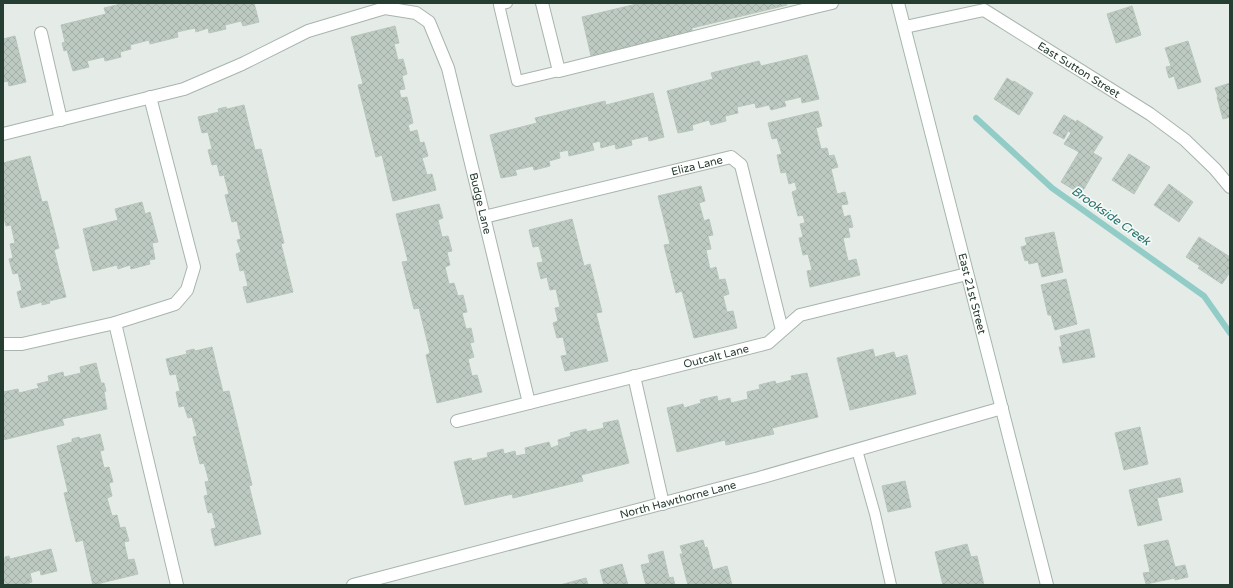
<svg xmlns="http://www.w3.org/2000/svg" width="1233" height="588" font-family="'Varela Round',sans-serif">
	<defs>
		<pattern id="building-cross-hatch" width="8" height="8" patternUnits="userSpaceOnUse"><rect width="8" height="8" fill="#bdcac2"/><path d="M0 0l8 8M0 8l8-8" fill="none" stroke="#a2aea7"/></pattern>
	</defs>
	<rect width="100%" height="100%" fill="#e5ece7"/>
	<g fill="none" stroke-linecap="round" stroke-linejoin="round">
		<path stroke="#92ccc7" stroke-width="6" d="M976 118 1052 188 1204 296 1230 333"/>
	</g>
	<path fill="url(#building-cross-hatch)" stroke="#b8c6bc" d="M125 3H254L259 22 243 26 241 21 225 25 226 29 209 33 208 28 196 32 195 28 177 32 178 37 150 44 149 40 130 45 131 49 120 52 121 57 105 61 104 57 87 61 89 67 73 71 67 50 64 51 62 43 65 42 61 25 106 14 104 8Z
		M641 3H786L787 5 692 28V32L591 56 582 17Z
		M1132 6 1141 35 1116 43 1107 14Z
		M395 26 399 43 394 44 398 60 403 59 407 74 402 76 405 89 399 90 401 98 407 97 413 123 408 125 410 132 417 130 420 143 424 142 428 156 422 158 427 175 432 174 436 190 393 201 382 155 376 157 358 85 363 84 351 37Z
		M15 36 26 82 9 86 8 81 3 82V39Z
		M1188 41 1201 82 1178 89 1174 76 1169 78 1166 67 1171 66 1165 48Z
		M807 55 819 99 802 103 801 97 784 101 786 106 771 110 769 105 756 108 755 103 737 107 738 113 725 116 726 121 711 125 709 120 692 125 693 130 678 133 667 91 713 79 711 73 759 61 761 66Z
		M1007 78 1013 82 1014 81 1033 93 1019 115 994 99Z
		M1230 83V117L1223 119 1217 97H1218L1215 88Z
		M653 93 664 137 649 141 648 136 631 140 632 145 616 149 615 144 601 148 600 141 592 143 594 150 569 156 568 150 559 152 560 158 549 161 550 166 534 170 533 166 515 170 517 175 501 178 490 135 537 123 535 118 605 101 606 105Z
		M244 105 255 150 261 149 284 243 281 244 293 292 247 303 243 287 248 286 244 270 240 271 236 254 241 252 237 240 241 239 237 221 232 222 225 195 229 194 224 175 220 176 217 164 212 165 208 150 212 149 208 132 202 133 198 117 219 112 218 109 226 107 227 109Z
		M818 111 822 126 816 128 821 149 827 148 829 156 834 155 838 167 831 169 837 194 845 192 848 204 841 205 844 217 850 215 853 227 848 228 850 237 843 238 848 261 856 259 860 275 810 287 807 271 812 270 808 254 803 255 799 238 803 237 800 224 805 223 803 215 798 216 792 192 797 190 795 182 789 184 786 172 781 173 777 155 782 154 777 138 772 139 768 123Z
		M1064 115 1076 122 1077 120 1103 137 1093 153 1102 158 1081 194 1061 182 1079 152 1064 144 1071 133 1068 131 1064 139 1053 133Z
		M1129 154 1150 167 1134 194 1112 180Z
		M30 156 42 202 47 201 59 248 54 250 66 297 49 301 50 303 42 305V302L21 308 17 292 22 290 18 273 13 274 9 259 13 258 10 244 15 243 11 225 6 226 3 214V163Z
		M1169 184 1193 202 1179 222 1154 205Z
		M701 186 705 201 699 203 704 221 709 219 713 235 708 236 711 249 706 250 710 269 716 267 719 280 725 279 729 294 723 296 727 312 733 311 737 328 694 338 682 291 676 293 664 245 670 244 658 196Z
		M142 202 145 214 150 212 158 242 152 243 155 259 149 260 150 264 131 269 130 265 118 269 117 265 93 271 83 229 118 220 115 209Z
		M439 204 443 218 438 220 442 237 448 236 452 251 447 252 450 265 445 267 449 284 454 283 458 296 463 295 467 312 462 313 466 329 471 328 474 342 470 343 474 357 468 359 472 376 477 375 482 392 437 403 426 355 430 353 419 308 414 309 402 262 408 261 396 214Z
		M572 219 584 266 590 264 602 312 596 313 608 361 565 371 561 356 567 355 563 337 557 338 553 323 558 321 555 308 560 307 556 289 550 290 547 277 541 279 537 263 543 262 539 246 533 247 529 230Z
		M1054 232 1063 272 1042 277 1038 262 1029 264 1028 260 1025 261 1021 247 1027 245 1025 238Z
		M1199 237 1230 257V272L1222 284 1198 268 1200 266 1186 257Z
		M1066 279 1077 324 1055 330 1051 315H1048L1041 285Z
		M1089 329 1095 357 1063 363 1059 347H1062L1060 336Z
		M212 347 223 392 229 391 252 485 249 486 261 534 215 546 211 529 216 528 212 512 208 513 204 496 208 495 205 482 209 481 204 463 200 464 193 437 197 436 192 417 188 418 184 406 179 407 176 392 180 391 176 374 170 375 166 359 187 354 186 351 194 349 195 351Z
		M873 349 875 357 894 352 896 358 907 355 916 394 850 410 837 358Z
		M96 363 101 383H104L106 391 104 392 107 409 62 419 64 425 3 440V392L18 389 19 393 39 388 37 384 49 381 48 376 63 372 64 377 81 373 80 367Z
		M807 373 818 417 772 428 774 434 726 445 725 440 677 452 667 408 683 404 684 408 701 403 700 400 717 396 718 401 730 398 731 403 748 399 747 392 760 389 759 385 775 381 776 384 792 380 791 376Z
		M618 420 629 463 581 475 583 481 513 498 512 494 465 505 454 462 471 458 472 461 488 457 487 453 503 449 504 454 515 451 516 456 526 454 525 448 549 442 551 448 559 445 558 440 571 436 570 433 586 429 587 432 604 428 603 423Z
		M1140 427 1148 464 1124 470 1115 433Z
		M100 434 104 450 100 451 104 468 109 467 113 482 109 483 112 496 107 498 112 516 117 515 120 528 125 527 129 541 124 542 128 560 134 559 138 574 93 585 83 540 76 542 64 493 68 492 57 446 72 442V439L79 437 80 439Z
		M1180 478 1183 492 1157 498 1162 520 1138 526 1129 490Z
		M905 481 911 507 888 512 882 486Z
		M703 540 705 548 707 547 713 570 727 566 732 585H688L680 554H683L680 546Z
		M1168 540 1175 567 1185 565 1188 577 1175 580V578L1146 584 1143 573 1150 572 1144 545Z
		M967 544 971 557 977 556 984 585H943L935 552Z
		M51 549 57 571 41 575 40 570 30 573 32 582 24 585H3V560H5V557L9 556 10 559Z
		M663 551 669 578 673 577 675 585H646L641 565 650 563 648 555Z
		M622 564 628 585H604L600 570Z
		M586 578 588 585H560Z"/>
	<g fill="none" stroke-linecap="round" stroke-linejoin="round">
		<defs>
			<path id="service" d="M507 3 499 5 517 81 559 71
				M857 450 875 514 891 585"/>
			<g id="minor">
				<path d="M542 3 559 71 811 8 810 3"/>
				<path d="M811 8 832 3"/>
				<path id="s1" d="M905 27 984 10 1150 114 1185 140 1215 169 1230 187"/>
				<path d="M41 33 61 120"/>
				<path id="s2" d="M3 134 184 89 242 64 308 31 385 8 416 13 429 22 448 68 529 403"/>
				<path id="s3" d="M484 217 731 157 741 165 782 330"/>
				<path d="M115 323 177 585"/>
				<path d="M3 344H22L115 323 175 304 187 290 194 267 150 97"/>
				<path d="M634 376 663 504"/>
				<path id="s4" d="M457 421 768 343 800 315 967 274"/>
				<path id="s5" d="M353 585 759 478 1002 408"/>
			</g>
			<g id="secondary">
				<path id="s6" d="M898 3 1047 585"/>
			</g>
		</defs>
		<use href="#service" stroke="#a8b4ad" stroke-width="12"/>
		<use href="#minor" stroke="#a8b4ad" stroke-width="14"/>
		<use href="#secondary" stroke="#a4b7ac" stroke-width="14"/>
		<use href="#service" stroke="#fff" stroke-width="10"/>
		<use href="#minor" stroke="#fff" stroke-width="12"/>
		<use href="#secondary" stroke="#fff" stroke-width="12"/>
	</g>
	<g text-anchor="middle" dominant-baseline="central" stroke-width="3.5" stroke-linejoin="round" paint-order="stroke">
		<g font-size="11" fill="#263d31" stroke="#f5f9f6">
			<text stroke="none"><textPath href="#s1" startOffset="193">East Sutton Street</textPath></text>
			<text stroke="none"><textPath href="#s3" startOffset="219">Eliza Lane</textPath></text>
			<text stroke="none"><textPath href="#s2" startOffset="640">Budge Lane</textPath></text>
			<text stroke="none"><textPath href="#s6" startOffset="300">East 21st Street</textPath></text>
			<text stroke="none"><textPath href="#s4" startOffset="267">Outcalt Lane</textPath></text>
			<text stroke="none"><textPath href="#s5" startOffset="336">North Hawthorne Lane</textPath></text>
		</g>
		<g font-size="12" font-style="italic" fill="#25736e" stroke="#f5f9f6">
			<text transform="translate(1111 216) rotate(35)">Brookside Creek</text>
		</g>
	</g>
	<rect width="1233" height="588" fill="none" stroke="#263d31" stroke-width="8"/>
</svg>
